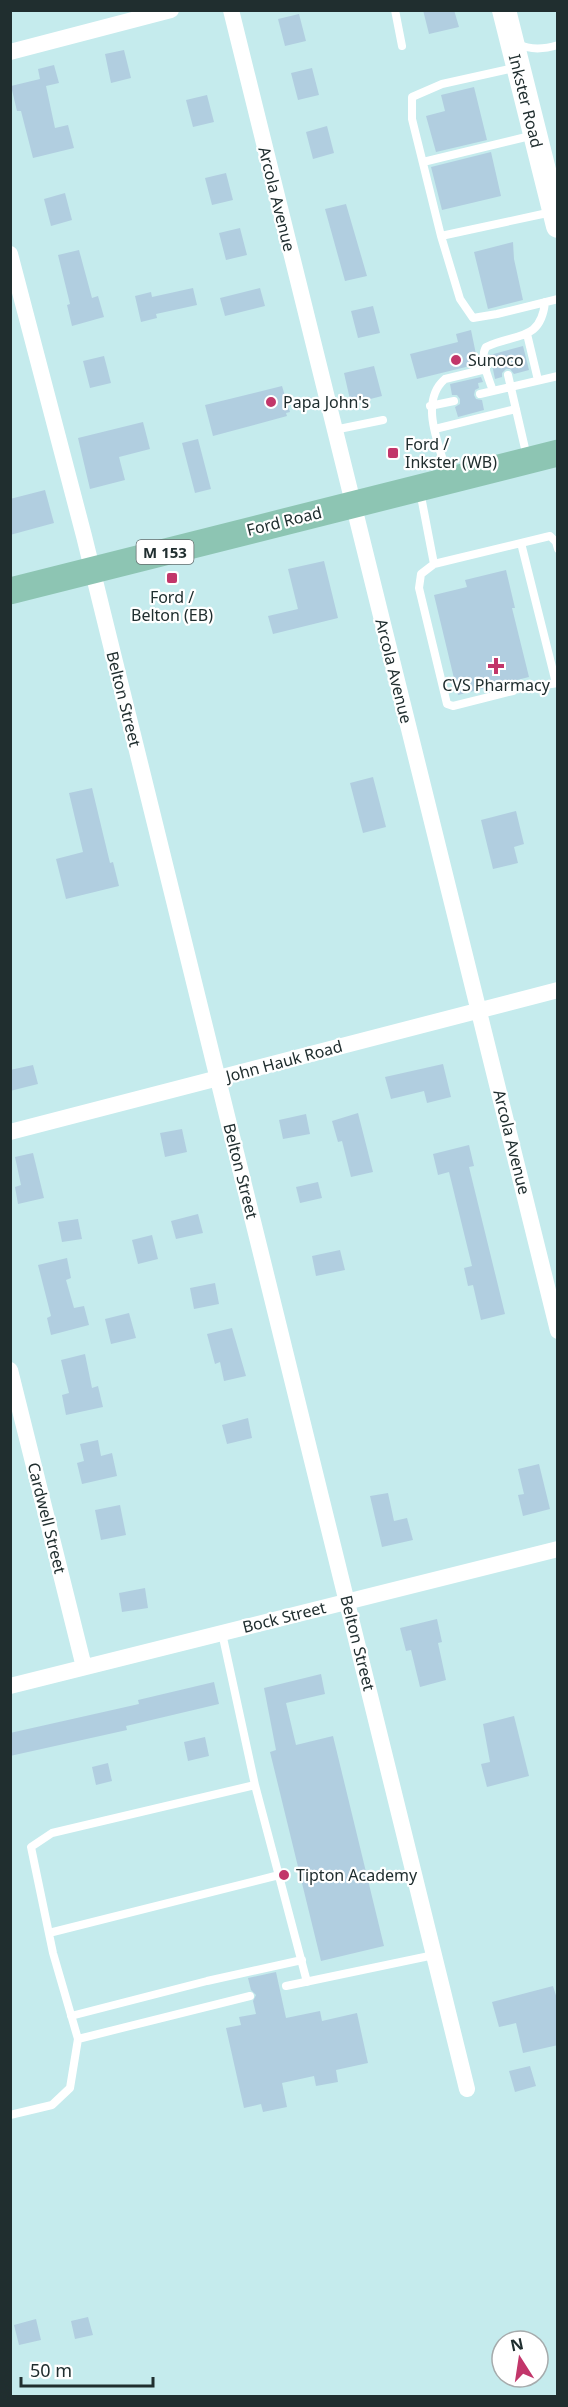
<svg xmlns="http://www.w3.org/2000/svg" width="568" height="2407" font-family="'Noto Sans',sans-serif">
	<rect width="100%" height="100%" fill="#c5ebed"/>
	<path fill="#b1cee0" d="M423 10H454L459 27 429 34Z
		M299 14 306 41 285 46 278 19Z
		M124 50 131 78 111 83 105 54Z
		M54 65 59 83 46 86 55 128 68 125 74 148 33 158 21 111H17L11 86 40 79 38 69Z
		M312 68 319 95 298 100 291 73Z
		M474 87 487 140 436 152 426 116 445 111 441 95Z
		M207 95 214 122 193 127 186 100Z
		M327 126 334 153 313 159 306 132Z
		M491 152 501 196 442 210 431 167Z
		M226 173 233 200 212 205 205 178Z
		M65 193 72 220 51 226 44 199Z
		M346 204 367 276 345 281 325 209Z
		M240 228 247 255 226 260 219 233Z
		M513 242 514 259 523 300 488 309 474 252Z
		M79 250 92 298 98 296 104 317 72 326 67 305 70 304 58 255Z
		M193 288 197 305 156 314 157 318 141 322 135 296 151 292 152 297Z
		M260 288 265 306 225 316 220 298Z
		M373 306 380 333 358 338 351 311Z
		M471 330 478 364 417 379 410 354 458 342 456 334Z
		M523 346 529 370 514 374 510 369H506L502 373V377L495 379 490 355Z
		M104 356 111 383 90 388 83 361Z
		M374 366 382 396 351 404 344 373Z
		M481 377 483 382 478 383 479 388 475 390 474 395 476 399 482 400 484 410 458 417 455 407 460 404V399L457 395H452L450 384Z
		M282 386 290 412 286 413 287 416 213 436 205 405Z
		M143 422 150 449 119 457 125 480 90 489 78 438Z
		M198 439 211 489 195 493 182 443Z
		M45 490 54 523 10 535V499Z
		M324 561 338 618 273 634 268 616 298 609 288 569Z
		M506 570 515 608H512L529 677 458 695 434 595 467 587 465 580Z
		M373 777 386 827 363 833 350 783Z
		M92 788 110 863 113 862 119 886 66 899 56 859 83 852 69 793Z
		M516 811 524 844 514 847 518 863 493 869 481 820Z
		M443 1064 451 1097 427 1103 424 1091 391 1099 385 1077Z
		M33 1065 38 1084 10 1091V1070Z
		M358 1113 373 1172 351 1177 342 1141 338 1142 332 1121Z
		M306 1114 310 1134 283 1139 279 1120Z
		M182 1129 187 1152 165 1157 160 1133Z
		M469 1145 474 1166 469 1167 505 1314 481 1320 473 1285 468 1286 464 1268 472 1266 449 1172 438 1175 433 1154Z
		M33 1153 44 1198 18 1204 15 1187 21 1185 15 1157Z
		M318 1182 322 1198 300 1203 296 1187Z
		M198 1214 203 1233 176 1239 171 1221Z
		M78 1219 82 1239 62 1242 58 1222Z
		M152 1235 158 1259 138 1264 132 1240Z
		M340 1250 345 1270 316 1276 312 1256Z
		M67 1258 71 1278 66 1280 74 1308 84 1306 89 1325 51 1335 47 1318 51 1316 38 1265Z
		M215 1283 219 1304 194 1309 190 1288Z
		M129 1313 136 1338 111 1344 105 1319Z
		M232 1328 246 1376 224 1381 220 1362 215 1364 207 1334Z
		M85 1354 92 1388 98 1386 103 1407 66 1415 62 1395 69 1393 61 1360Z
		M248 1418 252 1438 227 1444 222 1425Z
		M98 1440 101 1456 112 1453 117 1476 82 1484 77 1463 84 1461 80 1444Z
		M539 1464 550 1509 523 1516 518 1495 524 1494 518 1469Z
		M388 1493 394 1521 407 1518 413 1540 382 1547 370 1496Z
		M120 1505 126 1535 101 1540 95 1510Z
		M145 1588 148 1608 122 1612 119 1593Z
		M437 1619 442 1642 438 1643 446 1680 420 1687 411 1650 406 1651 400 1628Z
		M321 1674 325 1694 286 1703 296 1745 333 1736 384 1946 321 1961 270 1752 276 1750 264 1688Z
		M214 1682 219 1704 126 1726 127 1730 10 1756V1733L139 1704 138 1700Z
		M514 1716 529 1776 487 1787 481 1764 490 1762 483 1724Z
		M205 1737 209 1756 188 1761 184 1742Z
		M108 1763 112 1781 96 1785 92 1767Z
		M276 1972 286 2018 320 2011 322 2021 357 2013 368 2063 336 2070 338 2082 316 2086 314 2076 282 2083 287 2107 263 2112 261 2104 244 2108 226 2028 241 2025 239 2017 256 2014 253 2001 256 1995 251 1990 248 1978Z
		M553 1986 558 2002V2045L523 2053 516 2023 499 2027 492 2002Z
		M530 2066 536 2086 515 2092 509 2071Z
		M88 2317 93 2335 75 2339 71 2321Z
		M36 2319 41 2340 19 2345 14 2325Z"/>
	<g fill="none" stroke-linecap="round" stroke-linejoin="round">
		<path stroke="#fff" stroke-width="8" d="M395 10 402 46
			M518 44C530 50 545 49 558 45
			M518 67 442 84 412 97V119L441 236 460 299 473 318 497 314 558 299
			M423 162 534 135
			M441 236 552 212
			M545 302C541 342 515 333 486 347 479 358 489 379 493 391L558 376
			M527 334 538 380
			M508 375 527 457
			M480 394 493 391
			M430 406 454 401
			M435 429 516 409
			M334 430 383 420
			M448 476C440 447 418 402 445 379L486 369
			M420 491 434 564
			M521 543 556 683
			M525 688 558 683
			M513 691 453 706 447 704 419 588 421 574 434 564 550 536 556 542 558 549
			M222 1633 255 1785 307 1982
			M49 1933 279 1875
			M286 1986 434 1955
			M71 2016 207 1981 302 1960
			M78 2039 250 1996
			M10 2115 52 2105 70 2088 78 2039 53 1953 31 1847 52 1833 255 1785"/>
		<path stroke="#fff" stroke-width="16" d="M231 10C338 451 451 890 558 1331
			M10 52 171 10
			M10 254 84 536 467 2089
			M10 1132 558 990
			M10 1370 84 1667
			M10 1686 558 1549"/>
		<path stroke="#fff" stroke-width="24" d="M504 10 558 226"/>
		<path stroke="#8dc5b3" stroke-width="27" d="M10 591 558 453"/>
	</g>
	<g fill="#c2366a" stroke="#fff" stroke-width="2">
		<circle cx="456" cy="360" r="6"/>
		<circle cx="271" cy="402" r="6"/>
		<rect x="387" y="447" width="12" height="12" rx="3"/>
		<rect x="166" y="572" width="12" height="12" rx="3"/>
		<path d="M493 657h6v6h6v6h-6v6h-6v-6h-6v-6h6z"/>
		<circle cx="284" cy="1875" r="6"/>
	</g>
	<g text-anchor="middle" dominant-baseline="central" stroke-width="4.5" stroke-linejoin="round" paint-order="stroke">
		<rect fill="#fff" stroke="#636d6d" stroke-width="1.5" x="136.5" y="540" width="57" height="24" rx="4.5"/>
		<g font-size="15" font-weight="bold" fill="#202e2f">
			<text x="165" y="552">M 153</text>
		</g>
		<g font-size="16" fill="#202e2f" stroke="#fff">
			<text transform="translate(526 101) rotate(76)">Inkster Road</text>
			<text transform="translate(277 199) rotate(76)">Arcola Avenue</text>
			<text transform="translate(284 521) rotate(-14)">Ford Road</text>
			<text transform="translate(394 671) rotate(76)">Arcola Avenue</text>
			<text transform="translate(124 699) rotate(76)">Belton Street</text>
			<text transform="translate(284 1061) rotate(-15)">John Hauk Road</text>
			<text transform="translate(512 1142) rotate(76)">Arcola Avenue</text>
			<text transform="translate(241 1171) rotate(76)">Belton Street</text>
			<text transform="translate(47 1518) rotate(76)">Cardwell Street</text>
			<text transform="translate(284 1617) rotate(-14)">Bock Street</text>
			<text transform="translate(358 1643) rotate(76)">Belton Street</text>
		</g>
		<g font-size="16" fill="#202e2f" stroke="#fff" text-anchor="start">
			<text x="468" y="360">Sunoco</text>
			<text x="283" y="402">Papa John's</text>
			<text x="405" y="444">Ford /<tspan x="405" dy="18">Inkster (WB)</tspan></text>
			<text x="172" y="597" text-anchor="middle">Ford /<tspan x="172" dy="18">Belton (EB)</tspan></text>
			<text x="496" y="685" text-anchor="middle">CVS Pharmacy</text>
			<text x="296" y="1875">Tipton Academy</text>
		</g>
	</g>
	<rect width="568" height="2407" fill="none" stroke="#202e2f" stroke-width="24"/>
	<g transform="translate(520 2359) rotate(348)"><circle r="28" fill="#ffffff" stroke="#a6abac" stroke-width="1.5"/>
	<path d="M0-4.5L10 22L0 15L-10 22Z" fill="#c2366a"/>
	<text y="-9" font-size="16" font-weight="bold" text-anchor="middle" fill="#202e2f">N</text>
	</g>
	<path d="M21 2377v9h132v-9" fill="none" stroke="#202e2f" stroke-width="3"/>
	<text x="30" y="2377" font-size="18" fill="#202e2f" stroke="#ffffff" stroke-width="4.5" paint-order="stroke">50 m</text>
</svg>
